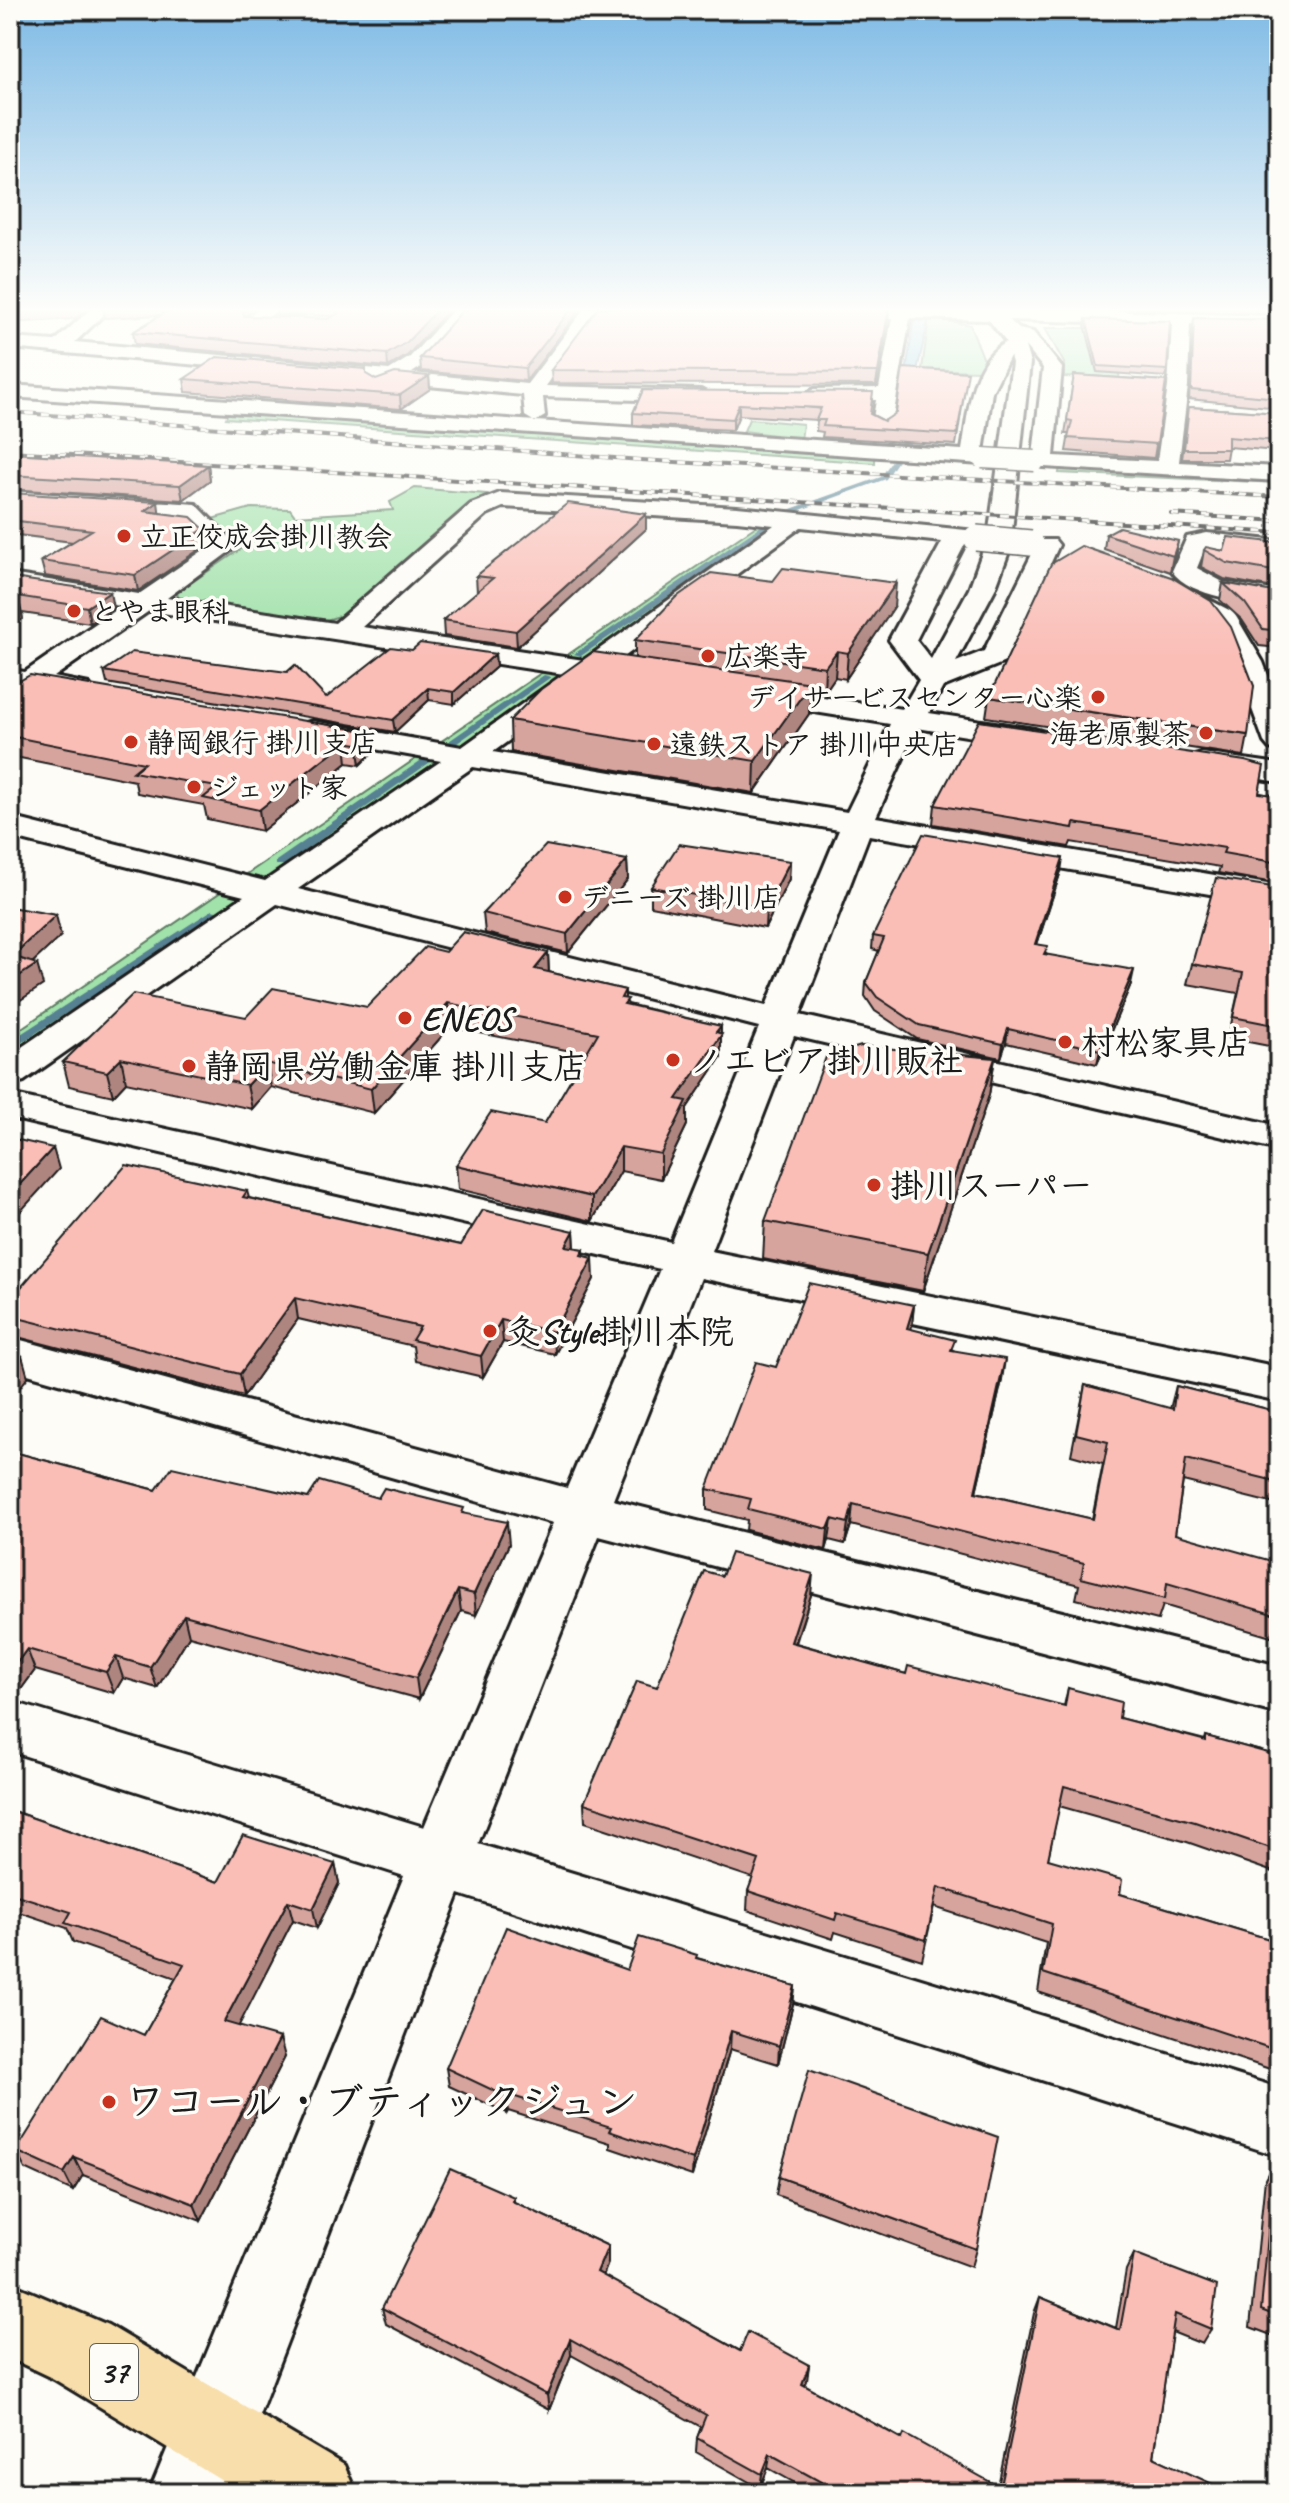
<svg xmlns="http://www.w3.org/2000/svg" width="1289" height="2503" font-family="Caveat,'Klee One',sans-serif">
	<rect width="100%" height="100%" fill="#fdfcf7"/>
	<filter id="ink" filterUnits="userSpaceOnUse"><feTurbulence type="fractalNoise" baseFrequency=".0125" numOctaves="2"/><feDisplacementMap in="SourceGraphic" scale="16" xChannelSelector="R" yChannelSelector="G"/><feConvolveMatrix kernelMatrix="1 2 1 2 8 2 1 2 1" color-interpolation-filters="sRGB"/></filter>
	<g filter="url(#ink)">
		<path fill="#a1e1aa" stroke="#5e7e63" stroke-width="2" d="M929 318 970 325 984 360 979 371 922 369Z
			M1045 328H1108L1120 379 1064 377V363Z
			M228 412 875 457V463L226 418Z
			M749 419 803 424 801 440 774 439 775 435 744 431Z
			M1060 466 1279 477V483L1059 473Z
			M415 488 487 494 340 616 326 620 179 598 176 593 244 547 212 519 251 508 290 509 295 516 393 510 390 502Z
			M759 524 772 528 510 717 10 1065V1036Z"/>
		<path fill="#7fc4e0" stroke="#578192" stroke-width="2" d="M914 318H929L918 366 908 449 895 448Z"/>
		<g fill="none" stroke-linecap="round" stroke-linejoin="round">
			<path fill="#578192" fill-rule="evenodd" d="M901 440 906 441 905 450 886 479 795 512 788 510 881 477 899 450Z
				M770 520 777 522 581 656 574 654Z
				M544 675 551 677 284 865H276V861Z
				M212 910 216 911V915L10 1050V1041Z"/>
			<defs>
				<path id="minor" d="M92 308H111L75 342 389 370 410 357 455 308H473L424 365 412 373 527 384 585 308H603L546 386 701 390 711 396 701 402 543 397 545 416 535 422 525 416 523 395 397 383 386 387 377 381 10 348V338L55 341Z
					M259 308H279L269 317 303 318 312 323 303 328 246 326V318Z
					M822 308H997L1279 316V326L1190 324 1188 386 1179 462 1279 467V481L1027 466 1024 461 1033 455 1043 368 1025 346 1030 363 1010 549 995 589 956 662 984 651 1039 540H1055L1059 545 1005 662 943 687 929 713 1035 729 1045 732 1050 738 1045 744 1035 747 917 728 876 817 1279 886V906L869 835 800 1015 1279 1126V1150L794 1036 711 1251 1279 1367V1401L701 1278 613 1500 1279 1666V1714L599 1536 478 1844 1279 2088V2156L459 1894 229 2493H149L404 1876 10 1751V1701L424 1827 553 1523 10 1369V1337L567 1488 660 1269 10 1118V1094L671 1242 759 1027 277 904 24 1081 10 1085V1055L244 896 10 837V817L265 881 441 761 302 736 297 730 302 724 312 721 462 747 564 674 149 611 54 677 89 684 93 690 89 696 79 698 35 691 26 697 10 698V670L25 672 121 606 10 590V574L139 594 211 545 181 515 10 505V491L196 504 237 546 167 598 335 623 471 504 500 493 737 507 976 531 988 537 1012 363 1010 356 992 392 983 452 993 458 982 464 10 397V385L962 450C969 413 969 363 1006 342L989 320 910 318 892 424 882 430 872 424 876 400 814 401 804 395 814 389 879 388 892 318 829 316 823 315ZM1009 320 1172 324 1168 386 1157 461 1054 456 1062 368 1033 332 1019 329ZM503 507 737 521 774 525 584 660 362 627 487 514ZM801 527 942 542 889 640 919 680 902 709 751 686 741 688 737 694 741 700 751 702 890 724 847 812 493 752 594 679 632 684 642 682 646 676 642 670 613 665ZM987 539 969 589 931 659 916 640 965 544 976 545ZM473 767 839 830 766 1006 298 889Z
					M1207 533 1279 541V555L1205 548 1197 568 1223 582 1279 591V607C1249 601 1190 598 1172 571L1187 537Z
					M1171 580 1233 612 1237 618 1263 662 1279 704V751L1269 748 1264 742 1235 662 1214 623 1158 588Z
					M1202 753 1279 764V782L1191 768 1187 762 1191 756Z"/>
				<path id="major" d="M10 2283 108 2325 344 2465 356 2493H242L54 2379 10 2358Z"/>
			</defs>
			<use href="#minor" stroke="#1c1c1c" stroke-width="6"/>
			<use href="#major" stroke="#1c1c1c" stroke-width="6"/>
			<use href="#minor" fill="#fdfcf7" fill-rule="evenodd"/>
			<use href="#major" fill="#f8deab" fill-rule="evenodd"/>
			<defs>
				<path id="rail" d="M10 412 641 460 1279 497
					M10 451 1279 533
					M1171 514 1279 521"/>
			</defs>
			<use href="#rail" stroke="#1c1c1c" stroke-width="4"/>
			<use href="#rail" stroke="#fdfcf7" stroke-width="3" stroke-dasharray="8" stroke-linecap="butt"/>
			<defs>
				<path id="minor-bridge-far1" d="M982 458 1035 461"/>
				<path id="minor-bridge" d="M976 538 1031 543"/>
			</defs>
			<use href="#minor-bridge-far1" stroke="#1c1c1c" stroke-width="23" stroke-linecap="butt"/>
			<use href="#minor-bridge" stroke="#1c1c1c" stroke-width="28" stroke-linecap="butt"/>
			<use href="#minor-bridge-far1" stroke="#fdfcf7" stroke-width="20"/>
			<use href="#minor-bridge" stroke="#fdfcf7" stroke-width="25"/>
		</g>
		<path fill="#d7a39d" stroke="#1c1c1c" stroke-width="2" d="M103 308H255L245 316 328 319 332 317 329 316 277 314 276 308H451L408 355 388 367 135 344 133 332 160 315 105 318Z
			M465 308H581L526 381 421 371 420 358Z
			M889 308 888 321 876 385 552 383 551 370Z
			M1092 308H1279V314Z
			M1194 318 1279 320V408L1189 399 1193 327Z
			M1086 319 1167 370 1166 377 1097 372 1085 325Z
			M366 374 376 380 429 376 430 389 401 409 186 392 184 379Z
			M1074 375 1166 381 1154 458 1066 451 1069 434H1065Z
			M966 382 956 445 822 437 823 432 816 431 817 420 739 415 733 430 633 425V413L643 390 871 414 884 421Z
			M1189 407 1279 413V444L1277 451 1228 447 1226 459H1182Z
			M10 453 208 465 210 480 183 500 10 489Z
			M10 493 160 513 206 545 138 591 45 576 41 561 72 542 10 534Z
			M646 529 517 647 444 636 443 620 477 592 476 576Z
			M1106 534 1178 541 1175 556 1170 572 1104 549Z
			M1279 543V589L1224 579 1201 567 1204 550 1224 551Z
			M10 580 113 608 90 623 22 613 23 619 10 627Z
			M1223 583 1279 593V648L1259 646 1242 620 1220 600Z
			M894 607 846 679 835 677 824 693 811 691 809 714 754 793 511 752 510 720 635 658V640Z
			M412 650 495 654 496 667 454 704 429 700 395 732 107 683 104 671 326 698Z
			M10 681 371 732 373 752 360 765 347 763 262 831 207 819 204 805 137 793 135 781 10 756Z
			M989 697 1248 735 1244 756 986 717Z
			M1259 793 1279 796V884L1218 873 1220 867 1071 842 1069 847 933 824 935 805Z
			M627 860 628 879 568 953 485 933 483 913Z
			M790 861 789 879 765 928 651 906V887Z
			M1061 871 1037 944 1047 955 1131 984 1097 1064 1006 1043 1001 1058 917 1039 875 1011 865 996 866 982 879 951 872 949 873 936Z
			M1279 888V1048L1228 1038 1238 993 1187 984 1192 964Z
			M445 952 548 953 549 972 625 990V999L628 1004 721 1026V1057L687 1108V1125L661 1179 621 1171 592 1221 458 1189 456 1165 545 1123 586 1054 450 1027 374 1113 271 1087 252 1109 126 1082 113 1096 69 1086 63 1062 246 1017 367 1007Z
			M995 1058 989 1095 923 1291 763 1259 765 1221Z
			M247 1191 249 1198 461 1245 574 1231 575 1248 584 1249V1255L594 1279 555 1354 503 1342 483 1377 415 1361 413 1346 298 1319 244 1396 10 1335V1316Z
			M914 1305 911 1329 953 1350 1002 1380 976 1492 1092 1519 1103 1464 1071 1455 1085 1385 1170 1409 1176 1386 1271 1410 1276 1396 1279 1397V1505L1183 1481 1175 1534 1279 1615 1271 1637 1163 1605 1158 1620 1076 1599 1079 1585 851 1525 845 1544 829 1540 826 1550 746 1530 747 1520 707 1510V1489L776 1367Z
			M10 1451 156 1490 308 1498H378L464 1513 509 1544 476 1615 461 1611 419 1699 189 1636 157 1688 123 1678 114 1693 35 1670 14 1699H10Z
			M722 1576 811 1595 796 1643 906 1674 1064 1706 1068 1688 1119 1718 1205 1740 1206 1736 1279 1756V1874L1187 1842 1059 1806 1048 1859 1120 1894 1279 1942V2072L1038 1992 1046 1943 934 1907 922 1960 835 1932 833 1939 747 1910 748 1891 753 1878 585 1822 584 1803 657 1687Z
			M10 1810 218 1882 335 1864 339 1883 317 1928 293 1920 238 2026 285 2057 201 2221 83 2175 73 2191 25 2169 16 2151 144 2035 176 1978 73 1942 67 1928 10 1909Z
			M697 1958 795 1986 793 2004 778 2064 730 2049 692 2176 610 2148V2143L508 2111 507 2113 449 2086 446 2068 627 1970Z
			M1275 2160 1279 2162V2338L1250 2327 1265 2179Z
			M779 2177 976 2249 971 2267 776 2195Z
			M514 2197V2202L608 2246V2263L603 2276 740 2351 809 2365 805 2386 902 2439 998 2486 1034 2313 1040 2297 1116 2328 1126 2270 1134 2254 1211 2329 1202 2344 1172 2332 1153 2457 1230 2493H813L768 2468 760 2488 696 2452 697 2438 701 2427 571 2355 549 2410 386 2324 382 2308Z"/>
		<path fill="#af8580" stroke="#1c1c1c" stroke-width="2" d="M47 308H88L75 319 10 323V310Z
			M242 308H255L243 318Z
			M439 308H451L408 355 388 367 387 354Z
			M572 308H581L526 381 525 368Z
			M889 308 888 321 876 385 878 372Z
			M429 376 430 389 401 409 400 395Z
			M739 404V415L733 430V419Z
			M208 465 210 480 183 500 180 485Z
			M158 502 160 517 145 511Z
			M646 514V529L517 647 516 631Z
			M204 529 206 545 138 591 135 575Z
			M1178 541 1175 556 1170 572 1173 556Z
			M896 583 894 607 846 679 848 653Z
			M110 592 113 608 90 623 87 607Z
			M19 600 23 619 10 627V606Z
			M837 651 835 677 824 693 825 667Z
			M495 654 496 667 454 704V692Z
			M811 683 809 714 754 793 755 761Z
			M428 688 429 700 395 732 393 720Z
			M371 732 373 752 360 765 357 744Z
			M345 742 347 763 262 831 259 810Z
			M1063 858 1061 871 1033 957 1035 944Z
			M627 860 628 879 568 953 567 934Z
			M790 861 789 879 765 928 766 908Z
			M56 915 61 936 17 977 12 956Z
			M548 953 549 976 535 969Z
			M37 964 43 985 10 1007V982Z
			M1134 970 1131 984 1097 1064 1100 1050Z
			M448 1003 450 1027 374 1113 371 1089Z
			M721 1026V1057L687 1108V1125L661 1179V1154L677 1099Z
			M1008 1029 1006 1043 1001 1058 1003 1044Z
			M121 1058 126 1082 113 1096 107 1072Z
			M995 1058 989 1095 923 1291 928 1253Z
			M267 1063 271 1087 252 1109 247 1085Z
			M621 1147V1171L592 1221V1197Z
			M53 1148 59 1169 10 1223V1195Z
			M574 1231 575 1252 566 1246Z
			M593 1258 594 1279 555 1354 554 1332Z
			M295 1298 298 1319 244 1396 240 1374Z
			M914 1305 912 1326 904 1348 907 1328Z
			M501 1320 503 1342 483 1377 481 1356Z
			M22 1356 28 1377 10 1400V1370Z
			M1005 1359 1002 1380 971 1513 975 1492Z
			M853 1504 851 1525 845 1544 848 1523Z
			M832 1519 829 1540 826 1550 828 1529Z
			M507 1522 509 1544 476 1615 474 1594Z
			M813 1574 811 1595 789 1662 791 1642Z
			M458 1590 461 1611 419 1699 416 1678Z
			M184 1615 189 1636 157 1688 150 1667Z
			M27 1649 35 1670 14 1699 10 1688V1672Z
			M116 1657 123 1678 114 1693 106 1672Z
			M335 1864 339 1883 317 1928 313 1909Z
			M288 1901 293 1920 231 2041 224 2022Z
			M795 1986 793 2004 778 2064 779 2046Z
			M731 2031 730 2049 692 2176 693 2160Z
			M280 2038 285 2057 201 2221 194 2204Z
			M506 2094 508 2111 507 2113 505 2096Z
			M74 2157 83 2175 73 2191 64 2173Z
			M608 2246V2263L598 2289 597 2272Z
			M570 2339 571 2355 549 2410 547 2395Z
			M809 2365 807 2381 799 2399 802 2384Z
			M770 2454 768 2468 760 2488 762 2474Z"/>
		<path fill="#fabeb7" stroke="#1c1c1c" stroke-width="2" d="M10 308H47L10 310Z
			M173 308H242L244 316 328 319 338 314V309L336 308H439L407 342 387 354 133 332Z
			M465 308H572L525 368 420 358Z
			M598 308H889L878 372 551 370Z
			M1194 318 1279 320V398L1191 390Z
			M1086 319 1170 321 1167 370 1098 366Z
			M217 357 366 369V374L376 380 395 373 429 376 400 395 184 379Z
			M903 368 968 372 957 434 823 426 825 420H816L821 408 739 404 733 419 633 413 643 390 873 392 870 414 884 421 896 413Z
			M1074 375 1166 381 1157 444 1068 438 1072 421 1067 420Z
			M1189 407 1279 413V441L1228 437V449H1184Z
			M10 453 208 465 180 485 10 475Z
			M10 493 158 502 145 511 191 517 204 529 135 575 41 561 92 530 10 520Z
			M568 503 646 514 516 631 443 620 493 578 476 576Z
			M1119 527 1178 541 1173 556 1106 534Z
			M1228 537 1279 543V572L1227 563 1204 550 1206 547 1224 551Z
			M1081 546 1171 577 1211 601 1231 627 1254 686 1248 735 989 697 1051 564Z
			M783 568 896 583 848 653 837 651 825 667 635 640 675 598 711 573 773 581Z
			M13 578 110 592 87 607 10 595V580Z
			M1223 583 1279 593V631L1263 629 1245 603Z
			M10 599 19 600 10 606Z
			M420 643 495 654 454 692 428 688 393 720 104 671 132 652 287 672 295 665 326 698 391 647 412 650Z
			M593 652 811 683 755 761 510 720 541 689Z
			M30 675 371 732 357 744 345 742 259 810 203 798 217 787 133 772 144 763 10 736V681L21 680Z
			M979 721 1245 761 1264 766 1259 793 1279 796V863L1223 853 1225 848 1074 823 1073 828 935 805Z
			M923 834 1063 858 1035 944 1048 946 1044 954 1134 970 1100 1050 1008 1029 1003 1044 919 1025 877 997 866 982 884 938 873 936Z
			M679 844 790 861 766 908 651 887Z
			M546 845 627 860 567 934 483 913Z
			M1216 878 1279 888V1026L1233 1017 1243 973 1192 964Z
			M10 907 56 915 12 956 37 964 10 982Z
			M463 932 548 953 535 969 625 990 621 998 628 999 624 1004 721 1026 716 1032 722 1034 677 1099 687 1101 661 1154 621 1147 592 1197 456 1165 491 1112 545 1123 598 1033 448 1003 371 1089 267 1063 247 1085 121 1058 107 1072 63 1062 133 994 246 1017 273 988 367 1007 425 947 445 952Z
			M861 1046 995 1058 928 1253 765 1221 826 1057Z
			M10 1138 53 1148 10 1195Z
			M126 1165 247 1191 243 1197 461 1245 483 1210 574 1231 566 1246 584 1249 581 1255 593 1258 554 1332 501 1320 481 1356 412 1340 420 1327 295 1298 240 1374 10 1316V1300Z
			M809 1283 914 1305 907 1328 955 1340 951 1350 1005 1359 975 1492 1093 1519 1108 1442 1076 1434 1085 1385 1173 1409 1176 1386 1275 1411 1276 1396 1279 1397V1482L1186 1459 1175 1534 1279 1563V1616L1167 1583 1165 1599 1081 1578 1084 1563 853 1504 848 1523 832 1519 828 1529 748 1509 751 1499 707 1489 756 1362 776 1367Z
			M10 1352 22 1356 10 1370Z
			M10 1451 156 1490 172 1467 308 1498 319 1481 378 1498 384 1488 464 1508 462 1513 507 1522 474 1594 458 1590 416 1678 184 1615 150 1667 116 1657 106 1672 27 1649 10 1672Z
			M731 1553 813 1574 791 1642 906 1674 908 1666 1065 1706 1068 1688 1121 1702 1119 1718 1206 1741V1736L1279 1756V1851L1195 1822 1064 1786 1048 1859 1122 1880 1120 1894 1279 1942V2051L1043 1973 1052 1924 938 1887 926 1940 837 1913 835 1920 748 1891 759 1860 584 1803 637 1681 657 1687 704 1571 722 1576Z
			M10 1810 218 1882 243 1835 335 1864 313 1909 288 1901 224 2022 280 2038 194 2204 74 2157 64 2173 16 2151 101 2016 144 2035 184 1964 65 1923 71 1912 10 1893Z
			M506 1927 627 1970 639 1937 697 1955 696 1958 795 1986 779 2046 731 2031 693 2160 609 2131 611 2127 506 2094 505 2096 446 2068Z
			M809 2070 998 2137 976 2249 779 2177Z
			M1275 2160 1279 2162V2317L1261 2310Z
			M450 2169 514 2197 512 2201 608 2246 597 2272 740 2351 748 2332 809 2365 802 2384 902 2439 904 2434 1010 2493H841L770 2454 762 2474 697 2438 706 2415 570 2339 547 2395 382 2308Z
			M1134 2254 1217 2286 1211 2329 1175 2314 1153 2457 1230 2492V2493H1017L1001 2486 1040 2297 1120 2330Z"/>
	</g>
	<linearGradient id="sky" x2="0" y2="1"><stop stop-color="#7ebae5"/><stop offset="0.47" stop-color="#fefefb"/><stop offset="1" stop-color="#fefefb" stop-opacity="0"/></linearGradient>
	<rect width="1289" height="658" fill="url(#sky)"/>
	<g fill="#c8321e" stroke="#fdfcf7" stroke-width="3">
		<circle cx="124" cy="536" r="8"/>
		<circle cx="74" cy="611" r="8"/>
		<circle cx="708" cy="656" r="8"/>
		<circle cx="1098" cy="697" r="8"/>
		<circle cx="1206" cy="733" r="8"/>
		<circle cx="131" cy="742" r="8"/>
		<circle cx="654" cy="744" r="8"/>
		<circle cx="194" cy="787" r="8"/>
		<circle cx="565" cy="897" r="8"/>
		<circle cx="405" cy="1018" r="8"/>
		<circle cx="1065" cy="1042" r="8"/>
		<circle cx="673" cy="1060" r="8"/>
		<circle cx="189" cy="1066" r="8"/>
		<circle cx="874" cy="1185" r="8"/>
		<circle cx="490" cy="1331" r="8"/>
		<circle cx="109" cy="2102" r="8"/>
	</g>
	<g text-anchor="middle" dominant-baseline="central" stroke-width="7" stroke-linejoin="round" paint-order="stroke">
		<g font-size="28" font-weight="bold" fill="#1c1c1c" stroke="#fdfcf7" text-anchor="start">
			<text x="140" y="536">立正佼成会掛川教会</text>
			<text x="90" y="611">とやま眼科</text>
			<text x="724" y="656">広楽寺</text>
			<text x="1082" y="697" text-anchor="end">デイサービスセンター心楽</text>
			<text x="1190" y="733" text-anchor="end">海老原製茶</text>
			<text x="147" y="742">静岡銀行 掛川支店</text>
			<text x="670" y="744">遠鉄ストア 掛川中央店</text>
			<text x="210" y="787">ジェット家</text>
			<text x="581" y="897">デニーズ 掛川店</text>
		</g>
		<rect fill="#fdfcf7" stroke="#605f5e" stroke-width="2" x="90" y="2344" width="48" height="56" rx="6"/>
		<g font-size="32" font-weight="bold" fill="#1c1c1c">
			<text x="114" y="2372">37</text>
		</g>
		<g font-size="34" font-weight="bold" fill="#1c1c1c" stroke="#fdfcf7" text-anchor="start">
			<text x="421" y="1018">ENEOS</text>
			<text x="1081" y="1042">村松家具店</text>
			<text x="689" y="1060">ノエビア掛川販社</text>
			<text x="205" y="1066">静岡県労働金庫 掛川支店</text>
			<text x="890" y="1185">掛川スーパー</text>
			<text x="506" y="1331">灸Style掛川本院</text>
		</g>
		<g font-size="40" font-weight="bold" fill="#1c1c1c" stroke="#fdfcf7" text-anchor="start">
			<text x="125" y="2102">ワコール・ブティックジュン</text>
		</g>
	</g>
	<rect width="1289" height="2503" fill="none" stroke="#fdfcf7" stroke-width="40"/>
	<rect x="20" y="20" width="1249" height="2463" fill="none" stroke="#1c1c1c" stroke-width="3" filter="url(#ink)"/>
</svg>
